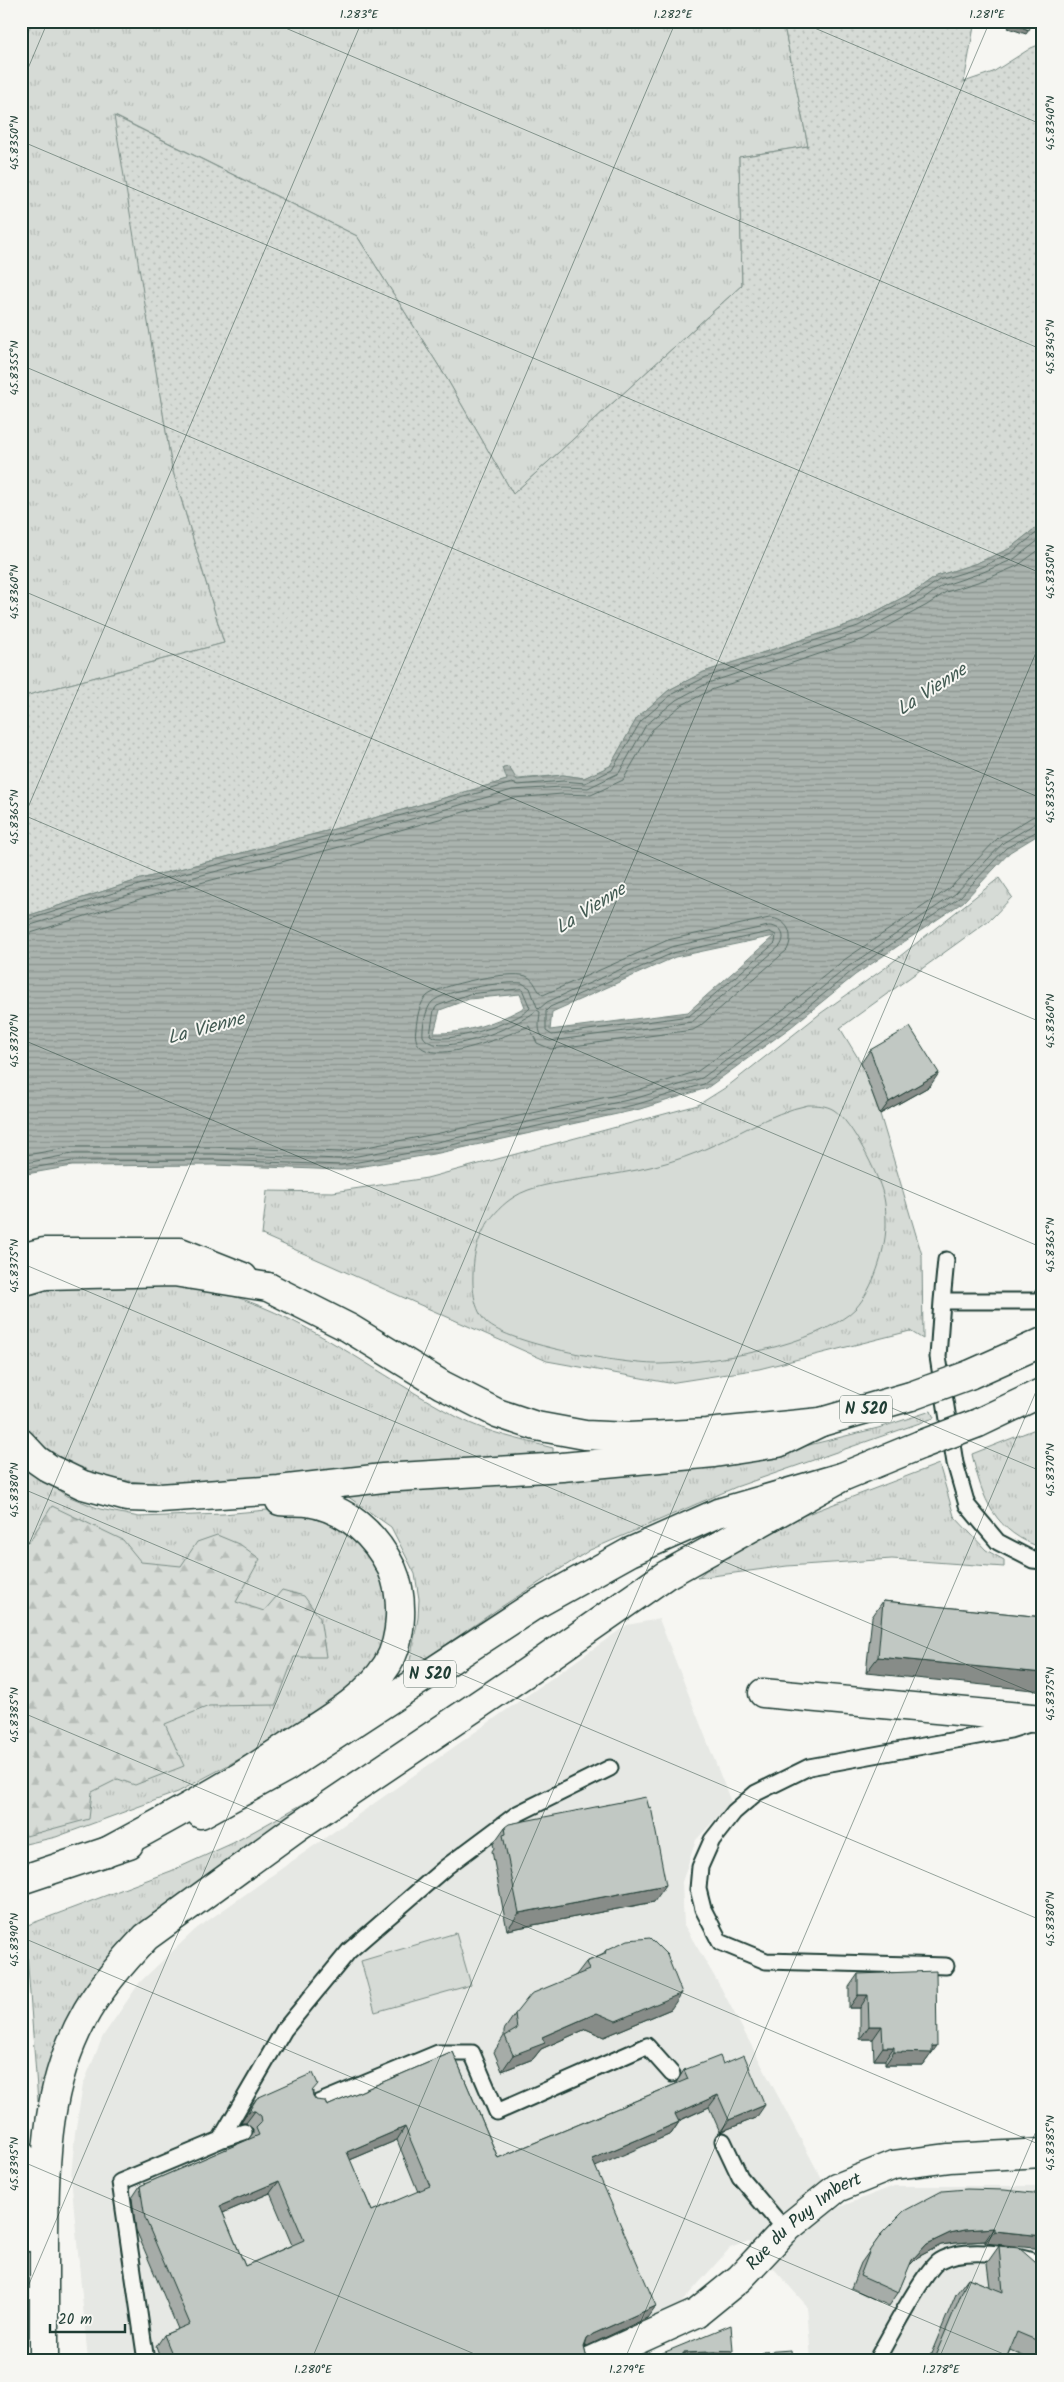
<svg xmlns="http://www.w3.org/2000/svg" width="1064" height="2382" font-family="Kalam,sans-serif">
	<defs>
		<pattern id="grass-tufts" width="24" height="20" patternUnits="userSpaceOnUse" patternTransform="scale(1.25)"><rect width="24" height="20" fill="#d6dbd6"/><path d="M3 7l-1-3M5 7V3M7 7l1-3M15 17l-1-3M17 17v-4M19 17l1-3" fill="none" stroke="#b7bdb8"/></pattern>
		<pattern id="forest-firs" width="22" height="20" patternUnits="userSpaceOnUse" patternTransform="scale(1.25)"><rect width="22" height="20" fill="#d6dbd6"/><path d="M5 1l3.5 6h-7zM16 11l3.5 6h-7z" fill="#b7bdb8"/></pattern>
		<pattern id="park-dots" width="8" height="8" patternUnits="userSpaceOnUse" patternTransform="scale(1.25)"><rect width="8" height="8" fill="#d6dbd6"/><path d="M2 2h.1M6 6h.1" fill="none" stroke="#b7bdb8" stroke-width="1.8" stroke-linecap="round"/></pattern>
		<pattern id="water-rules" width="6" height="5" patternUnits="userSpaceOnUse" patternTransform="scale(1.25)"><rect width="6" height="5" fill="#aab3ae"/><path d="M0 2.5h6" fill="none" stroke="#8a938e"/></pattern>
	</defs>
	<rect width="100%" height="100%" fill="#f6f6f2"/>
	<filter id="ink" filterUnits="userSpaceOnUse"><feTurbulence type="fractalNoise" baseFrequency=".02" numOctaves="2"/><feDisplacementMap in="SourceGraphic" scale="10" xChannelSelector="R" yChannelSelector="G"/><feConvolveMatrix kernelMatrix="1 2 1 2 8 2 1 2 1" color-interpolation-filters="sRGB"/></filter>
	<g filter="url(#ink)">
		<path fill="#e6e8e4" d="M659 1619 731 1802 696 1840 682 1882 684 1925 720 1986 837 2208 894 2186H1043V2361H811L807 2306 749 2241 730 2248 674 2311 558 2361H88L71 2177 75 2133 83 2085 103 2036 140 1982 196 1929 627 1625Z"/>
		<path fill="url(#grass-tufts)" stroke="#7a8c85" d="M33 21H783L808 146 739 157 742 285 513 494 447 379 357 236 115 116 172 468 224 643 21 697V44Z
			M999 878 1012 897 992 918 840 1028 861 1063 880 1114 922 1255 923 1339 910 1331 759 1369 669 1383 547 1361 262 1235 267 1191 333 1192 427 1178 698 1105 728 1086 821 1013 885 968Z
			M132 1280C158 1283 186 1284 211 1290 299 1310 380 1377 459 1418 488 1433 522 1440 553 1448V1456L167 1484C144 1482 119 1482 97 1475 68 1465 44 1447 21 1428V1297L80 1284Z
			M931 1411 934 1418 736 1487 590 1550 498 1609 408 1671 418 1618 419 1599 415 1574 391 1527 347 1496 348 1490 797 1448 882 1427Z
			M1043 1426V1548C995 1533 982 1499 972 1454Z
			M21 1461 65 1495 100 1509 139 1517 223 1514 289 1508 312 1511 352 1532 384 1572 391 1613 376 1664 341 1697 271 1742 178 1792 56 1837 21 1845Z
			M939 1464 954 1516 986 1550 1004 1560V1567L892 1559 787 1566 697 1578 716 1562 805 1515Z
			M360 1772 169 1906 38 2102 25 1926 171 1871 233 1843Z"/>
		<path fill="url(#forest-firs)" stroke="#7a8c85" d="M52 1506 123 1540 141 1562 181 1566 197 1542 217 1535 241 1545 260 1559 236 1602 264 1611 282 1590 304 1596 320 1618 326 1657H294L276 1705 209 1706 165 1724 184 1766 135 1785 118 1779 92 1792 89 1819 26 1836 21 1823V1538L29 1542Z"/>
		<path fill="url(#park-dots)" stroke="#7a8c85" d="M783 21H975L964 82 993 72 1031 48 1043 43V522L1009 549 977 563 937 576 919 589 856 622 704 672 669 690 637 718 611 766 584 778 563 775 507 780 346 826 141 879 21 918V697L224 643 172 468 114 116 357 236 447 379 513 494 742 285 739 157 808 146Z"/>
		<path fill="#d6dbd6" stroke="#7a8c85" d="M808 1105C817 1105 826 1105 834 1110 852 1122 878 1174 883 1194 886 1204 886 1217 886 1227 885 1252 873 1289 856 1308 819 1346 711 1363 660 1364 627 1365 509 1345 486 1322 471 1306 472 1280 474 1260 477 1235 492 1211 514 1197 531 1186 556 1183 576 1180 618 1174 659 1168 698 1152 735 1137 769 1113 808 1105Z
			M456 1933 471 1985 375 2012 361 1961Z"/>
		<path fill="url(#water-rules)" stroke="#72847d" fill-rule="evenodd" d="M1043 522V832L1010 852 963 902 855 975 791 1027 707 1088 640 1109 439 1153 341 1170 214 1165 72 1166 21 1175V918L141 879 346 826 507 780 503 768 509 767 517 780 563 775 584 778 610 766 637 718 669 690 704 672 856 622 919 589 937 576 977 563 1009 549ZM774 936 688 1012 550 1030 552 1012 675 957ZM520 994 525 1007C498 1022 465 1034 434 1033L440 1010 469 999Z"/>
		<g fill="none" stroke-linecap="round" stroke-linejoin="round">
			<path stroke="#576c65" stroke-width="1" d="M770 918C787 919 795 934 787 950L700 1026 693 1030 551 1049 537 1043 529 1026C512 1033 407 1080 416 1028 417 1019 419 1003 427 996 439 985 510 970 526 976 536 980 536 991 543 995L668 940Z
				M21 922 142 884 347 831 512 783 518 785 563 781 585 783 612 770 641 721 672 694 706 677 858 626 921 593 939 580 979 568 1011 553 1043 528
				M769 926C781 926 787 936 780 946L692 1022 550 1041C536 1037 539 1024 540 1012L537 1010C522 1024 436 1062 423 1036 422 1027 426 1008 432 1002 444 990 504 981 522 983L530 988 537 1007 539 1009 547 1002 671 947Z
				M21 928 144 890 349 837 512 790 562 787 588 788 619 773 646 725 676 700 708 683 861 632 924 599 942 586 981 573 1014 559 1043 537
				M770 932 776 935 775 943 689 1016 552 1035 546 1031V1011L550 1007 673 953Z
				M21 936 146 897 351 844 513 798 562 794 591 795 623 780 652 730 680 706 711 690 864 639 927 605 946 592 984 580 1017 566 1043 547
				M522 989 530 1008C521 1021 442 1047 430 1035L434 1010 437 1006 469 994Z
				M21 1156 72 1147H214L340 1152 435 1134 635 1091 698 1071 780 1012 844 960 950 888 998 838 1032 817 1043 814
				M21 1164 72 1154H214L340 1159 437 1142 637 1098 702 1078 784 1018 849 966 955 894 1003 843 1036 823 1043 822
				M21 1170 72 1161 214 1160 341 1165 438 1148 638 1104 704 1084 788 1023 852 971 959 898 1006 848 1043 828"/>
			<defs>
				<path id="lane" d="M1043 1296 1038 1301H942L938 1357 955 1463 967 1505 998 1542 1033 1560 1043 1561
					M942 1301 946 1260
					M946 1966 766 1961 720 1942 703 1909 698 1889 700 1867 712 1840 734 1812 756 1793 809 1767 1010 1730 1029 1724
					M313 2105 438 2053H472L497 2112 647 2046 672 2074
					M220 2140 244 2132
					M723 2141 740 2177 785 2230
					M146 2361 120 2182 220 2140 284 2030 349 1951 446 1867 517 1814 610 1768
					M876 2361C886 2343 925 2269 939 2261 964 2246 1017 2254 1043 2265"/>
				<g id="street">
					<path d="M763 1693 1043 1719"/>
					<path id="s1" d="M591 2361 697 2313 740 2278 785 2230 837 2188 894 2165 949 2158 1043 2153"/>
				</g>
				<path id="secondary" d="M21 1258 44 1252H180L243 1277"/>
				<path id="primary" d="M268 1287 349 1328 442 1385 497 1413 536 1426 585 1435 629 1437 707 1433 821 1422 911 1396
					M969 1375 1043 1342
					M978 1423 1043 1392
					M201 1814 285 1768 533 1606 630 1552 718 1513 842 1477 920 1445
					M21 1880 129 1844"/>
				<path id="highway" d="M21 1282 45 1275 174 1272 268 1287
					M21 1443 37 1460 50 1469 83 1485 127 1497 160 1498 279 1490 383 1478 562 1467 714 1453 778 1443 821 1422
					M106 1852C147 1830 188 1808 228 1784 252 1770 275 1754 298 1739 330 1718 366 1698 387 1665 403 1639 404 1596 392 1569 375 1534 346 1508 307 1502 298 1501 289 1502 280 1501
					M21 2155 29 2237
					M44 2361C44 2319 44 2277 44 2235 45 2156 46 2082 87 2011 103 1984 124 1960 146 1937L297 1827 527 1672 666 1575 842 1477"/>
			</defs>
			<use href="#lane" stroke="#1f3d34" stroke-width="19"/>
			<use href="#street" stroke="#1f3d34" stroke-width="31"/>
			<use href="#secondary" stroke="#1f3d34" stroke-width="31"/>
			<use href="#primary" stroke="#1f3d34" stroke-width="31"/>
			<use href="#highway" stroke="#1f3d34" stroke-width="31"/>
			<use href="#lane" stroke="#f6f6f2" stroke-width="15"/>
			<use href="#street" stroke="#f6f6f2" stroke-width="28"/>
			<use href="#secondary" stroke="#f6f6f2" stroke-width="28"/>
			<use href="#primary" stroke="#f6f6f2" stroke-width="28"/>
			<use href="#highway" stroke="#f6f6f2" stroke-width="28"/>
			<defs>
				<path id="primary-bridge" d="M911 1396 969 1375
					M920 1445 978 1423"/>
			</defs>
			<use href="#primary-bridge" stroke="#1f3d34" stroke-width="31" stroke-linecap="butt"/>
			<use href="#primary-bridge" stroke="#f6f6f2" stroke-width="28"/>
		</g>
		<path fill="#a6aca8" stroke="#1f3d34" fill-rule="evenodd" d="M870 1050 930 1086 880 1114 861 1063Z
			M883 1601 1043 1617 866 1673 872 1617Z
			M505 1827 654 1902 507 1930 492 1851 494 1848 493 1844Z
			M606 1950 671 2009 604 2037 586 2029 541 2049 533 2059 502 2071 494 2052 504 2036V2030L515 2014 576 1975 586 1962 602 1955Z
			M858 1974 928 2058 923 2065H885V2060H874L873 2039H860V2008H849V1987Z
			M453 2052 498 2158 676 2084V2083L684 2070 723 2064 756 2118 720 2132 709 2107 679 2121V2122L671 2134 595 2166 647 2318 584 2347 586 2355 590 2361H161L156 2347 164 2335 178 2329 136 2230 132 2198 140 2186 248 2140 253 2133V2129L246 2123H241L248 2110 257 2098 313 2091V2096L316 2100 327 2106ZM397 2140 418 2192 372 2211 350 2160ZM270 2193 292 2245 245 2266 223 2213Z
			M1043 2194 985 2243V2241L955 2243 941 2245 918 2257 909 2266 898 2293 889 2306 851 2288 861 2263 883 2232Z
			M999 2246 1043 2269V2358L1041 2361H1034L1010 2350 1005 2361H928L956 2294 968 2278 990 2287 987 2263Z
			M763 2352 792 2361H757Z"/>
		<path fill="#878c88" stroke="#1f3d34" d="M1011 23 1029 30 1026 34 1008 28Z
			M939 1073 930 1086 880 1114 889 1102Z
			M878 1657 1043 1673V1691L866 1673Z
			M666 1885 654 1902 507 1930 519 1913Z
			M682 1993 671 2009 604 2037 586 2029 541 2049 533 2059 502 2071 513 2055 542 2037 597 2013Z
			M858 1995H868L860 2008H849Z
			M869 2026H882L873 2039H860Z
			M932 2046H937L923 2065H885L894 2052Z
			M883 2047H894L885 2060H874Z
			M718 2095 709 2107 667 2126 675 2114Z
			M765 2105 756 2118 720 2132 729 2120Z
			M249 2111H255L246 2123H241Z
			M679 2122 671 2134 584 2172 592 2159Z
			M405 2127 397 2140 338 2165 347 2152Z
			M279 2181 270 2193 211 2218 220 2206Z
			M994 2228 985 2241 955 2243 941 2245 918 2257 903 2272 912 2260 927 2244 950 2233 964 2230Z
			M994 2231 1043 2236V2249L985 2243Z
			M656 2306 647 2318 585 2347 587 2339 593 2334Z
			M733 2351 730 2355 680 2358 683 2353Z"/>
		<path fill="#c1c8c3" stroke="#1f3d34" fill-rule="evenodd" d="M1012 21H1033L1029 30 1011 23Z
			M910 1027 939 1073 889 1102 870 1050Z
			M883 1601 1043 1617V1673L878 1657Z
			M646 1797 649 1808 651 1807 666 1885 519 1913 503 1835 506 1834 505 1827 509 1824Z
			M650 1938 667 1955 682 1993 616 2021 597 2013 542 2037 545 2043 513 2055 505 2036 517 2029 515 2014 531 1994 589 1970 586 1962 605 1954 606 1950 628 1940Z
			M936 1971 937 2046H932V2053L894 2052V2047H883L882 2026H869L868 1995H858V1974Z
			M453 2052 498 2158 688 2079 684 2070 720 2056 723 2064 744 2055 765 2105 729 2120 718 2095 675 2114 679 2122 592 2159 656 2306 593 2334 587 2339 584 2347 586 2355 590 2361H540V2358L533 2361H175L164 2335 190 2324 145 2218 140 2186 259 2135 256 2128 262 2122 261 2116 255 2111H249L257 2098 313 2073 318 2084 312 2091 313 2096 316 2100 325 2101 327 2106ZM405 2127 430 2186 372 2211 347 2152ZM279 2181 304 2240 245 2266 220 2206Z
			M967 2189 1004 2190 1043 2194V2236L994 2231V2228L964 2230 950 2233 927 2244 912 2260 898 2293 860 2276 870 2250 883 2232 904 2211 942 2191Z
			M999 2246 1019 2248 1043 2269V2343L1017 2332 1005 2361H933L968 2278 1003 2292Z
			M731 2325 733 2351 683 2353V2361H653V2357Z
			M791 2350 792 2361H764L763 2352Z
			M617 2358 618 2361H608Z"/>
	</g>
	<path fill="none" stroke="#1f3d34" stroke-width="1" stroke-opacity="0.45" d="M269 21 1043 350M798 21 1043 125M21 85 48 21M21 141 1043 574M21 365 1043 799M21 590 1043 1023M21 814 1043 1248M21 824 362 21M21 1039 1043 1472M21 1263 1043 1697M21 1488 1043 1921M21 1563 676 21M21 1712 1043 2146M21 1937 1020 2361M21 2161 491 2361M21 2303 990 21M311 2361 1043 636M624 2361 1043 1375M938 2361 1043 2115"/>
	<g text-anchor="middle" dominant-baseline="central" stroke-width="4" stroke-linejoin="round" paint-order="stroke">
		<g fill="#f6f6f2" stroke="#60746d" stroke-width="1">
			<rect x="840" y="1395.5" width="52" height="27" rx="4"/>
			<rect x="404" y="1660.5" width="52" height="27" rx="4"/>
		</g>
		<g font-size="16" font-weight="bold" fill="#1f3d34">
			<text x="866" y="1409">N 520</text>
			<text x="430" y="1674">N 520</text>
		</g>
		<g font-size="18" fill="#1f3d34" stroke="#f6f6f2">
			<text stroke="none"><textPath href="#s1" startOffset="258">Rue du Puy Imbert</textPath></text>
		</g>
		<g font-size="19" font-style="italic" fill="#425a52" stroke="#f6f6f2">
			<text transform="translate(932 690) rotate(-33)">La Vienne</text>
			<text transform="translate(591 909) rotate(-32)">La Vienne</text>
			<text transform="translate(206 1029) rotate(-15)">La Vienne</text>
		</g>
	</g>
	<rect width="1064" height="2382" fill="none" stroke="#f6f6f2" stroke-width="55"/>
	<path d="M50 2324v8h75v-8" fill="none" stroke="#1f3d34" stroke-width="2.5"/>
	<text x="58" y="2324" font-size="15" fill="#1f3d34" stroke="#f6f6f2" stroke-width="4" paint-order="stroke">20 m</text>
	<rect x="28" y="28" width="1008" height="2326" fill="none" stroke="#1f3d34" stroke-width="2"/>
	<g font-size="12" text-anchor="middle" fill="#1f3d34">
		<text x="359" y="18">1.283°E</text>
		<text x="673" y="18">1.282°E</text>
		<text x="987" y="18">1.281°E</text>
		<text transform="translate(1050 123) rotate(-90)" y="4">45.8340°N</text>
		<text transform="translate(14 143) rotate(-90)" y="4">45.8350°N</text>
		<text transform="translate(1050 347) rotate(-90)" y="4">45.8345°N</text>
		<text transform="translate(14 368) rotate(-90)" y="4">45.8355°N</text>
		<text transform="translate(1050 572) rotate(-90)" y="4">45.8350°N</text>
		<text transform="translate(14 592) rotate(-90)" y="4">45.8360°N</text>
		<text transform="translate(1050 796) rotate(-90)" y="4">45.8355°N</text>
		<text transform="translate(14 817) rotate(-90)" y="4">45.8365°N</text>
		<text transform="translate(1050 1021) rotate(-90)" y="4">45.8360°N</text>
		<text transform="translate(14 1041) rotate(-90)" y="4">45.8370°N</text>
		<text transform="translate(1050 1245) rotate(-90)" y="4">45.8365°N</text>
		<text transform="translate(14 1266) rotate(-90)" y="4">45.8375°N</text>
		<text transform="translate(1050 1470) rotate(-90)" y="4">45.8370°N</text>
		<text transform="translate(14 1490) rotate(-90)" y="4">45.8380°N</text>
		<text transform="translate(1050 1694) rotate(-90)" y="4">45.8375°N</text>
		<text transform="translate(14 1715) rotate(-90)" y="4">45.8385°N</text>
		<text transform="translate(1050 1919) rotate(-90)" y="4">45.8380°N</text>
		<text transform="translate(14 1940) rotate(-90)" y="4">45.8390°N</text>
		<text transform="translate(1050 2143) rotate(-90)" y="4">45.8385°N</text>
		<text transform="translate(14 2164) rotate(-90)" y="4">45.8395°N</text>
		<text x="313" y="2373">1.280°E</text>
		<text x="627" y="2373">1.279°E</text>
		<text x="941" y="2373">1.278°E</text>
	</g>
</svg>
